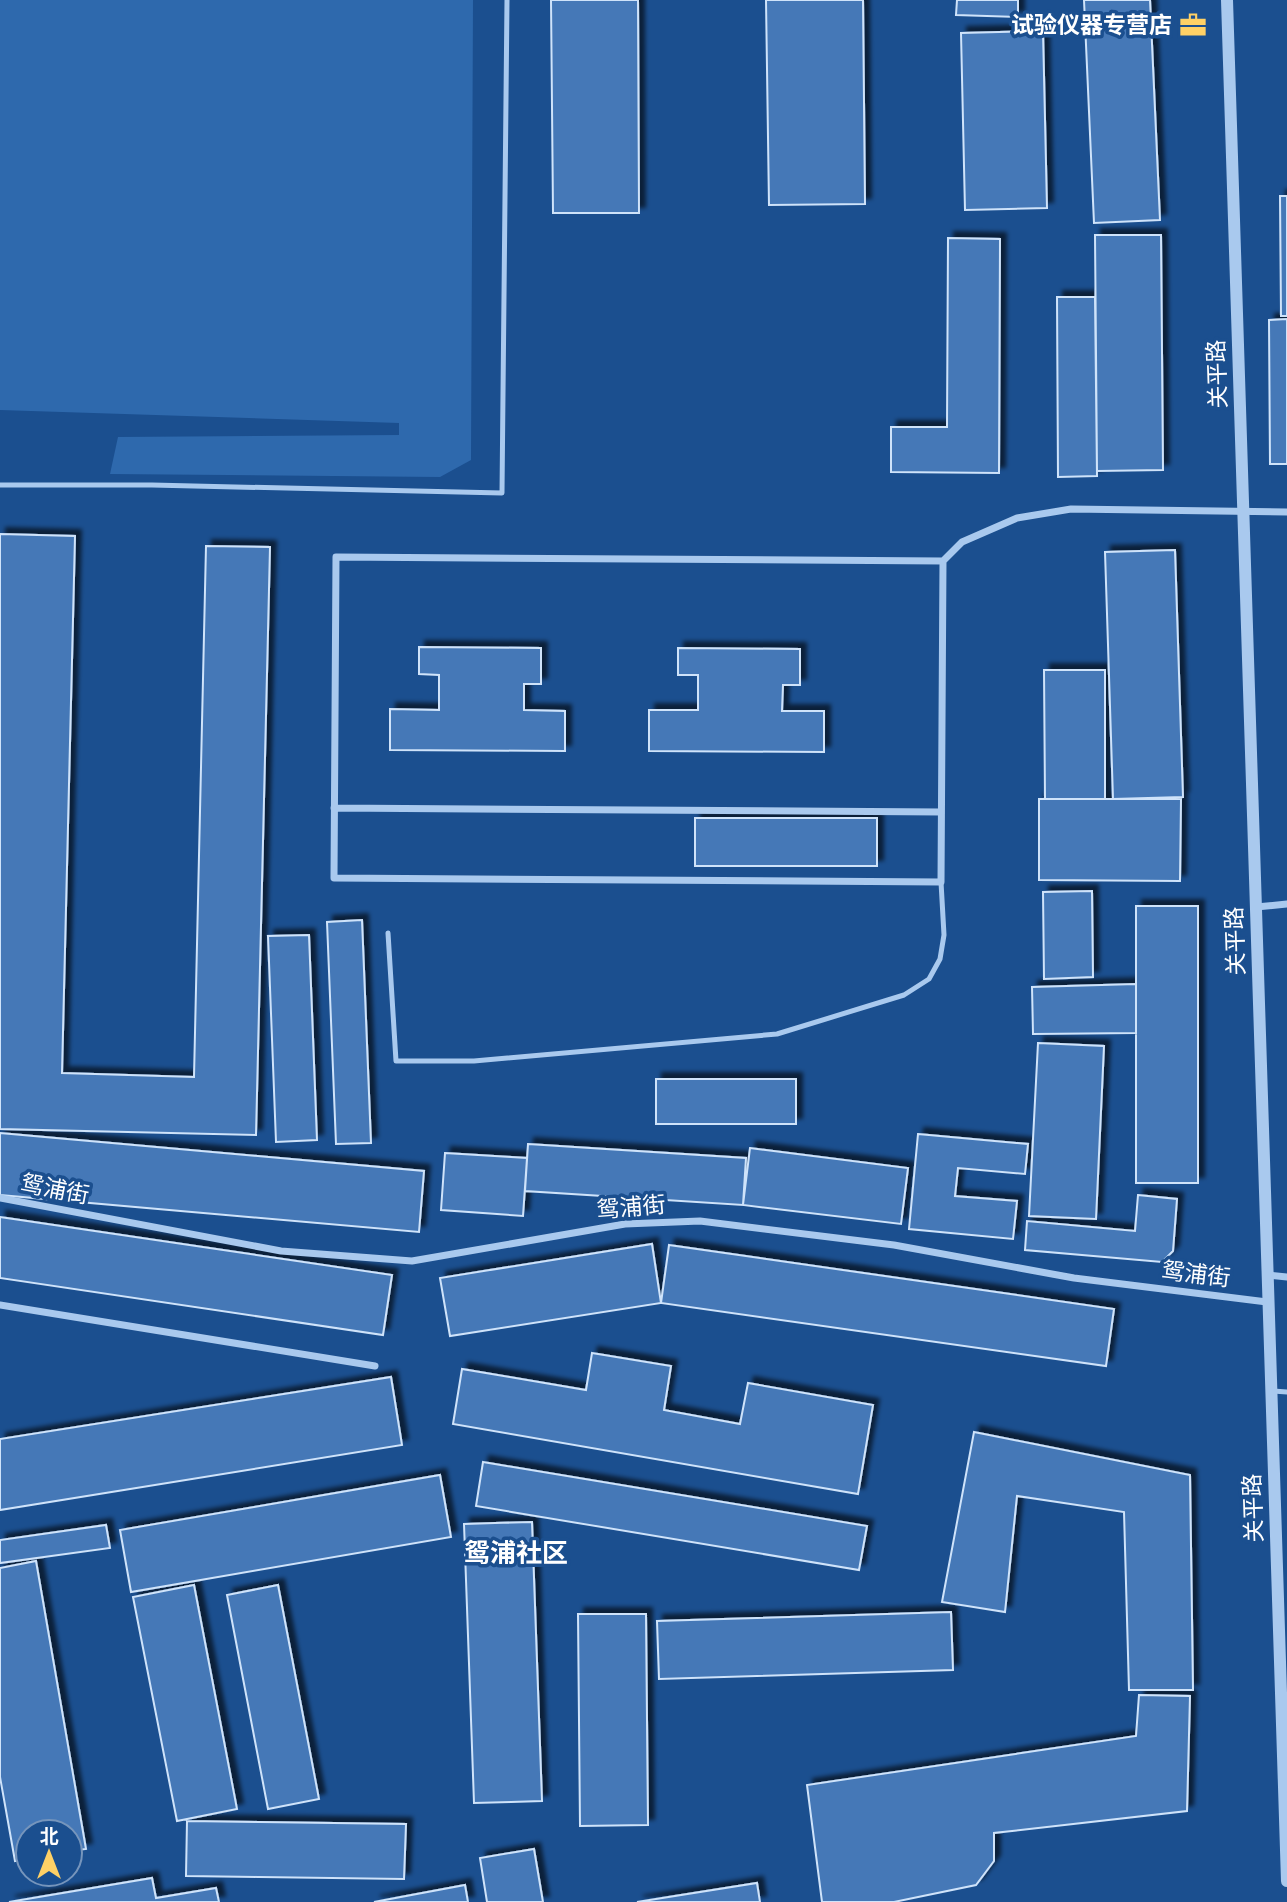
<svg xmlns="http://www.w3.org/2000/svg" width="1287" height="1902" font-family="Cabin,'Noto Sans SC',sans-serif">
	<defs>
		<filter id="shadow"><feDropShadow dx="6" dy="-6" stdDeviation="2" flood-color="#0009"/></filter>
	</defs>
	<rect width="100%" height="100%" fill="#1b4f8f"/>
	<path fill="#2e69ad" d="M0 0H473L471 460 440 477 110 474 118 437 399 435V423L0 410Z"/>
	<path fill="#4478b7" stroke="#cfe3fa" stroke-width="2" filter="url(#shadow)" d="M551 0H638L639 213H553Z
		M766 0H863L865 204 769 205Z
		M957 0H1018V17L956 15Z
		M1084 0H1150L1160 220 1094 223Z
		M1043 31 1047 208 965 210 961 33Z
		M1280 196H1287V316H1281Z
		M1095 235H1161L1163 470 1097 471Z
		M948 238 1000 239 999 473 891 472V427H947Z
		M1057 297H1095L1097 476 1058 477Z
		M1287 319V464H1270L1269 320Z
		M0 534 75 536 62 1073 194 1077 206 546 270 547 256 1135 0 1129Z
		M1175 550 1183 797 1113 799 1105 552Z
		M419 647 541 648V684H524V710L565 711V751L390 750V709L439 710V675L419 674Z
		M678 648 800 649V685H783L782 711H824V752L649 751V710H698V675H678Z
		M1044 670H1105V799H1045Z
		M1039 799H1181L1180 881 1039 880Z
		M695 818H877V866H695Z
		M1092 891 1093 977 1044 979 1043 892Z
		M1136 906H1198V1183H1136Z
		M362 920 371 1143 336 1144 327 922Z
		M309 935 317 1140 276 1142 268 936Z
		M1136 984V1033L1033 1034 1032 987Z
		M1038 1043 1104 1046 1096 1219 1029 1216Z
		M656 1079H796V1124H656Z
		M0 1133 424 1171 419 1232 0 1195Z
		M918 1134 1028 1144 1025 1174 958 1168 955 1196 1017 1201 1013 1239 909 1229Z
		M528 1144 746 1158 743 1205 525 1191Z
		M750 1148 908 1168 901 1224 743 1205Z
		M445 1153 527 1158 523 1216 441 1210Z
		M1138 1195 1177 1199 1173 1251 1162 1262 1025 1250 1027 1221 1135 1231Z
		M0 1217 392 1275 383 1335 0 1278Z
		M652 1244 661 1303 450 1336 440 1278Z
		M669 1245 1114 1309 1106 1366 661 1303Z
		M592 1353 671 1366 664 1410 740 1424 748 1383 873 1405 858 1494 453 1424 462 1369 586 1390Z
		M391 1377 402 1445 0 1510V1439Z
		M974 1432 1190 1475 1193 1690H1129L1124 1512 1017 1496 1005 1612 942 1602Z
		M483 1462 867 1526 859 1570 476 1506Z
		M440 1475 451 1537 131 1592 120 1530Z
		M532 1522 542 1801 474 1803 464 1524Z
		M106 1525 110 1548 0 1563V1540Z
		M36 1561 86 1849 70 1851V1832H28V1859L15 1861 0 1777V1568Z
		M194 1585 237 1809 177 1821 133 1597Z
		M278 1585 319 1799 268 1809 227 1595Z
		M951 1612 953 1670 659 1679 657 1621Z
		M578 1614H646L648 1825 580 1826Z
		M1139 1695 1190 1696 1187 1811 994 1833V1861L976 1885 894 1902H822L807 1785 1136 1736Z
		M187 1821 406 1824 404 1879 186 1876Z
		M534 1849 543 1902H487L480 1858Z
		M152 1878 156 1898 216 1888 219 1902H9Z
		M757 1883 760 1902H637Z
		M465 1885 468 1902H374Z"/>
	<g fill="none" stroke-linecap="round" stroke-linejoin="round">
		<path stroke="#a9c9ee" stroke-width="5" d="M0 485H152L502 493 507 0
			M388 933 396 1061H474L777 1034 904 995 929 979 940 959 944 935 941 882
			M1273 1391 1287 1392"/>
		<path stroke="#a9c9ee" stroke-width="7" d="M943 561 941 882 334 878 336 557 943 561 962 542 1017 518 1071 509 1287 512
			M334 808 941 812
			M1256 907 1287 904
			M0 1198 281 1251 412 1261 625 1224 700 1221 894 1245 1074 1278 1267 1302
			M1267 1275 1287 1277
			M0 1305 375 1366"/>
		<path stroke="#a9c9ee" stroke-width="12" d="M1227 0 1287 1881"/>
	</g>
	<defs>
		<symbol id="office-bare" viewBox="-9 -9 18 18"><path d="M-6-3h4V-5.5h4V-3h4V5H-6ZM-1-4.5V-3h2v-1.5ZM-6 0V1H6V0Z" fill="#ffd166" stroke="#1b4f8f" stroke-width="2.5" paint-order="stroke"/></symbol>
	</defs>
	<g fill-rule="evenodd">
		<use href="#office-bare" x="1174" y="6" width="38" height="38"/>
	</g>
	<g text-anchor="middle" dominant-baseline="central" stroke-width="7" stroke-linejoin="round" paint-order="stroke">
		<g font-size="23" font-weight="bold" fill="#fff" stroke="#1b4f8f" text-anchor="end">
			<text x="1172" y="25">试验仪器专营店</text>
		</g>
		<g font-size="23" fill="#fff" stroke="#1b4f8f">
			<text transform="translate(1217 374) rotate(-92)">关平路</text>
			<text transform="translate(1235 941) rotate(-92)">关平路</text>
			<text transform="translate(55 1189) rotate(11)">鸳浦街</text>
			<text transform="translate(631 1207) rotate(-5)">鸳浦街</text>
			<text transform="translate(1196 1274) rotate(7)">鸳浦街</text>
			<text transform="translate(1253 1508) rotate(-92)">关平路</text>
		</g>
		<g font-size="26" font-weight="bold" fill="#fff" stroke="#1b4f8f">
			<text x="516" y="1553">鸳浦社区</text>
		</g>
	</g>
	<g transform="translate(49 1853)"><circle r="33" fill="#1b4f8f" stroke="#7695bc" stroke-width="2"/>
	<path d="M0-5L12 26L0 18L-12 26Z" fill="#ffd166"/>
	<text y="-10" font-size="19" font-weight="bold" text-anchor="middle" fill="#ffffff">北</text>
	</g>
</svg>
